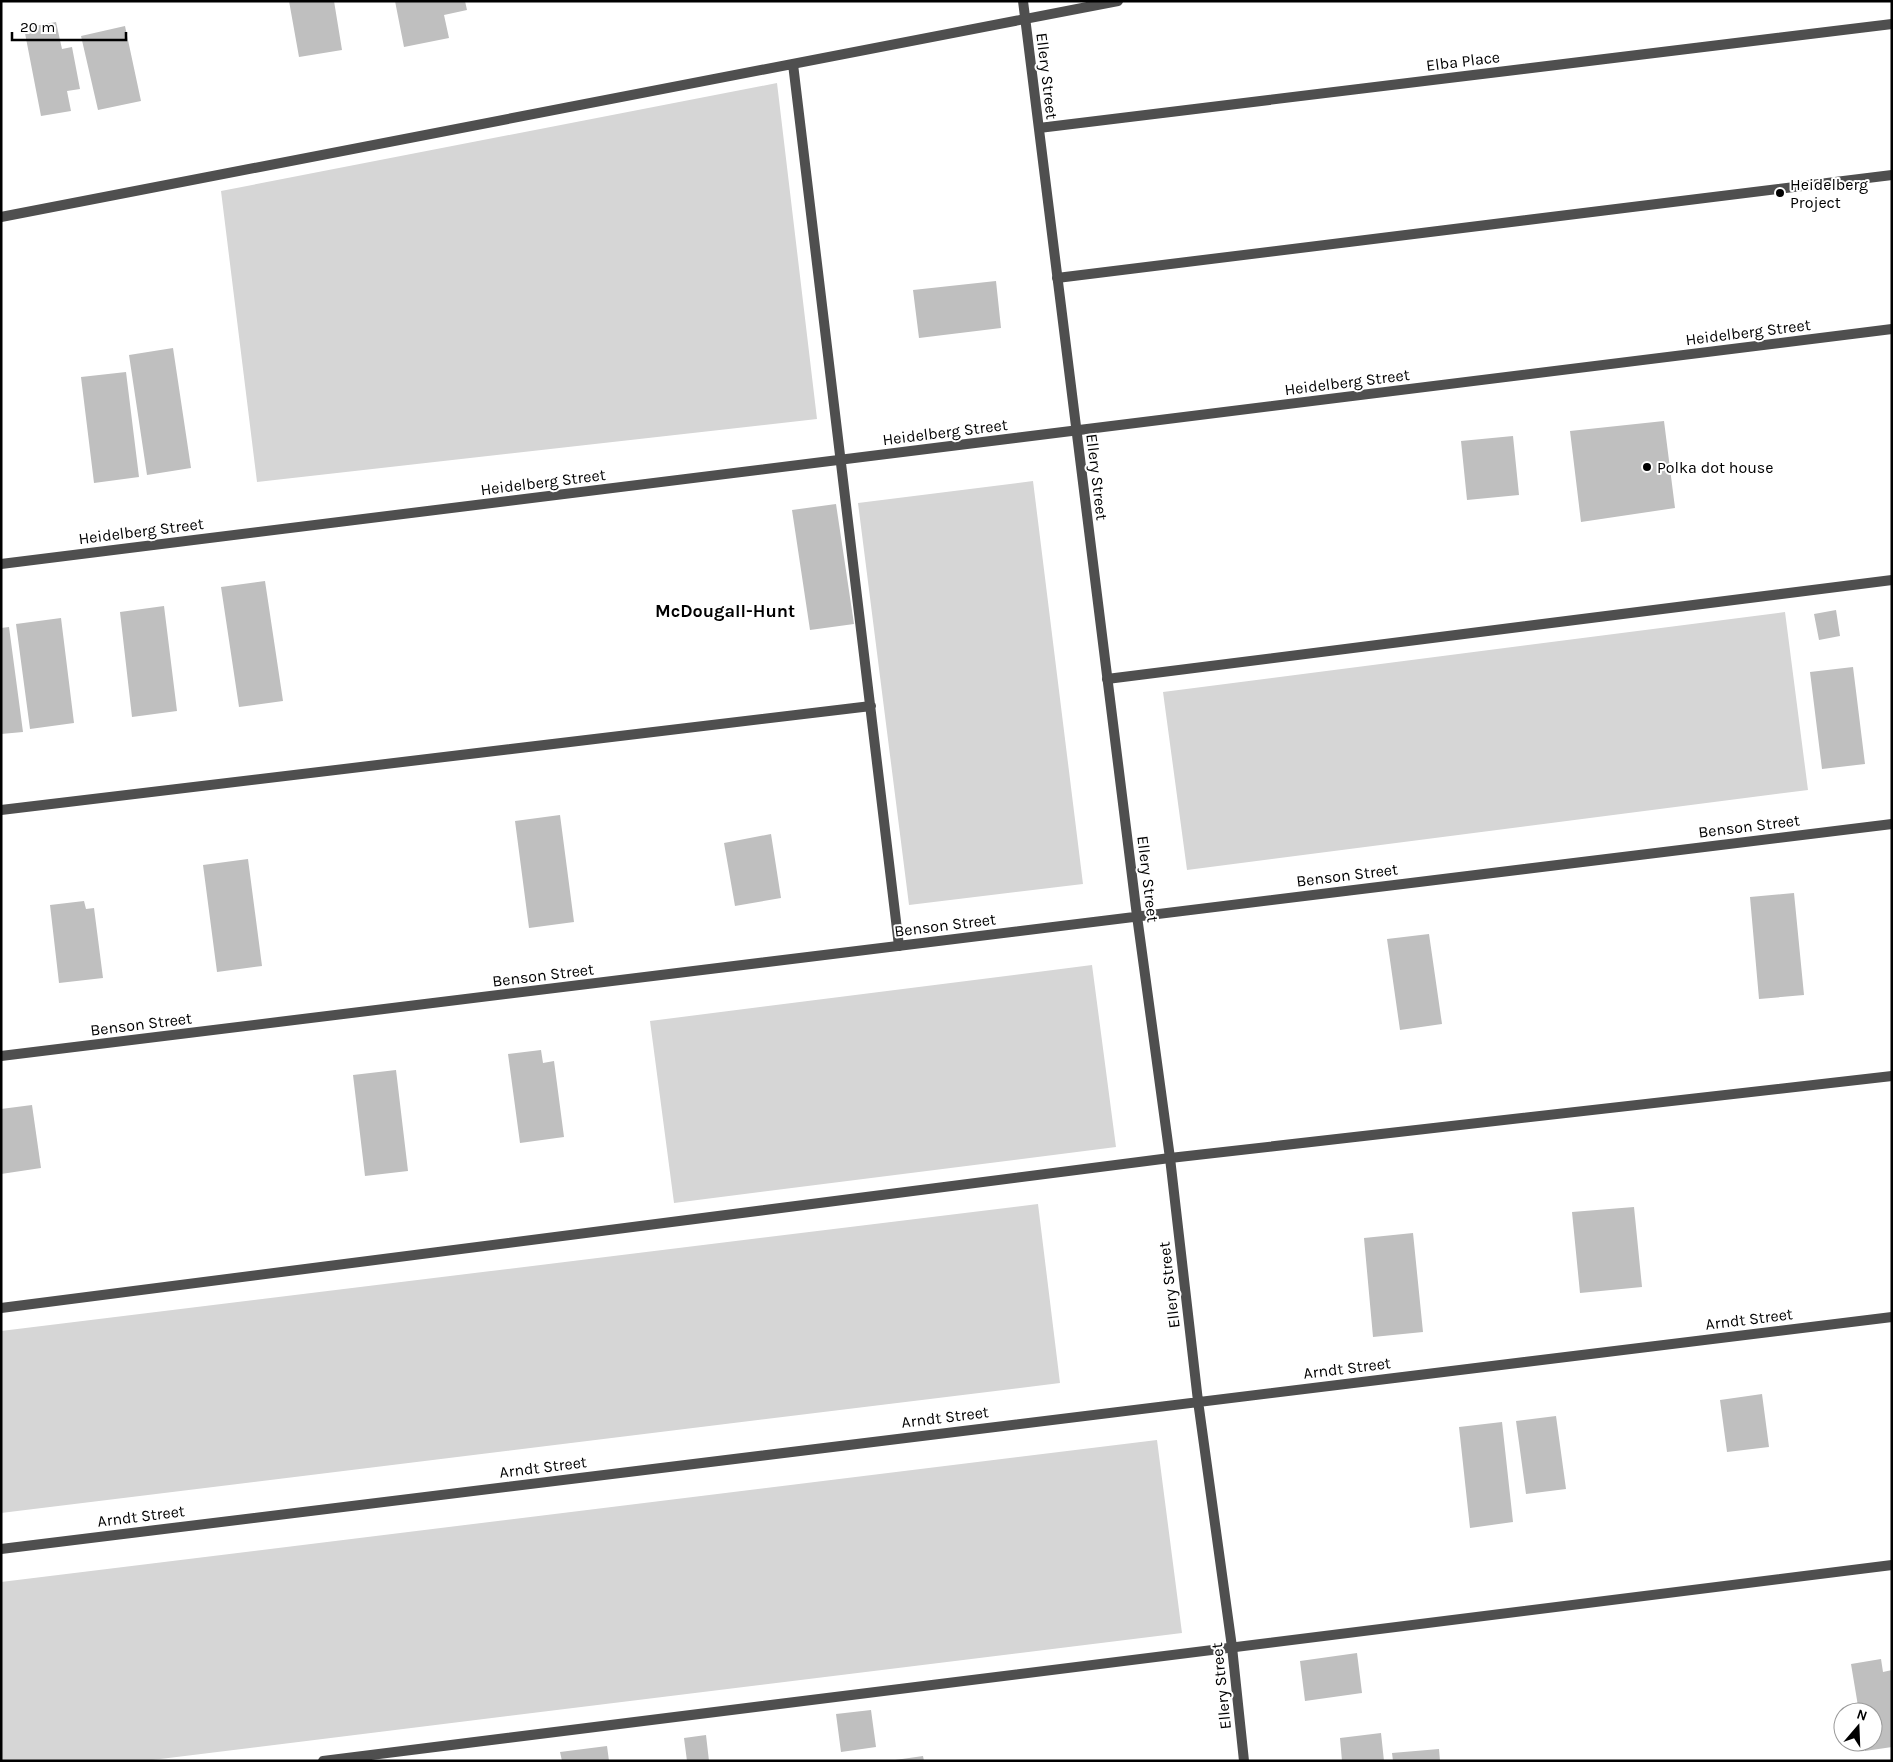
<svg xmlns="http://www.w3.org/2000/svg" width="1893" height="1762" font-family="Karla,sans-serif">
	<rect width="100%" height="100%" fill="#fff"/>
	<path fill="#d6d6d6" d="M777 83 817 419 257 482 221 191Z
		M1033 481 1083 884 909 905 858 503Z
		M1785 612 1808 790 1187 870 1163 692Z
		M1092 965 1116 1147 674 1203 650 1021Z
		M1038 1204 1060 1383 1 1513V1331Z
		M1157 1440 1182 1633 144 1761H1V1582Z"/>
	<path fill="#bfbfbf" d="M289 1H334L342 50 299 57Z
		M395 1H465L467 10 444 15 449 38 404 47Z
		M56 22 62 49 72 47 80 89 67 91 71 111 41 116 24 28Z
		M125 26 141 101 98 110 81 36Z
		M996 281 1001 328 919 338 913 290Z
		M173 348 191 468 147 475 129 355Z
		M126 372 139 477 94 483 81 377Z
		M1664 421 1675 508 1581 522 1570 431Z
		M1513 436 1519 495 1467 500 1461 441Z
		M836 504 854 624 810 630 792 510Z
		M265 581 283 701 239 707 221 587Z
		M164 606 177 711 132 717 120 612Z
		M1836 610 1840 636 1819 640 1814 614Z
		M61 618 74 723 30 729 16 624Z
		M9 627 23 732 1 734V628Z
		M1853 667 1865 764 1822 769 1810 672Z
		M560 815 574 922 529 928 515 821Z
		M771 834 781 898 735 906 724 843Z
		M248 859 262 966 217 972 203 865Z
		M1794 893 1804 995 1759 999 1750 897Z
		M84 901 86 909 94 908 103 978 59 983 50 905Z
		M1429 934 1442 1024 1400 1030 1387 939Z
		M541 1050 543 1063 554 1061 564 1137 520 1143 508 1054Z
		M396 1070 408 1171 365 1176 353 1075Z
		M32 1105 41 1168 1 1174V1109Z
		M1634 1207 1642 1287 1580 1293 1572 1212Z
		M1413 1233 1423 1332 1373 1337 1364 1238Z
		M1762 1394 1769 1447 1727 1452 1720 1400Z
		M1556 1416 1566 1489 1526 1494 1516 1421Z
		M1502 1422 1513 1522 1470 1528 1459 1427Z
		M1357 1653 1362 1693 1305 1701 1300 1661Z
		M1881 1659 1883 1672 1892 1670V1747L1865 1751 1864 1742H1873V1712H1859L1851 1664Z
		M871 1710 876 1747 841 1752 836 1714Z
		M1381 1733 1384 1761H1342L1340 1738Z
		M706 1735 709 1761H687L684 1738Z
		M607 1746 609 1761H562L560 1752Z
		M1439 1749 1440 1761H1393L1392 1753Z
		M923 1756 924 1761H895V1760Z"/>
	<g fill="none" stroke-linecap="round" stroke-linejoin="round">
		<path stroke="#4f4f4f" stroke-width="10" d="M793 64 899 946
			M1 217 1118 1
			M1057 278 1892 175
			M1107 679 1892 580
			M1 810 871 706
			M1 1308 1170 1158 1892 1076
			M323 1761 1892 1565"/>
		<path stroke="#4f4f4f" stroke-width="10" d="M1023 1 1137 916 1170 1158 1198 1401 1232 1647 1244 1761
			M1039 128 1892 24
			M1 564 1892 329
			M1 1056 1892 824
			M1 1549 1892 1317"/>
	</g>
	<g fill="#000" stroke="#fff" stroke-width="2">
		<circle cx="1780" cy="193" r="5"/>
		<circle cx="1647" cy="467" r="5"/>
	</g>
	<g text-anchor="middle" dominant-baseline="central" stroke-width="4" stroke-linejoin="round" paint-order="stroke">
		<g font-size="16" fill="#000" stroke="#fff">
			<text transform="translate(1463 61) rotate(-7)">Elba Place</text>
			<text transform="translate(1047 76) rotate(83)">Ellery Street</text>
			<text transform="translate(1748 332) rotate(-7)">Heidelberg Street</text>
			<text transform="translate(1347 382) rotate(-7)">Heidelberg Street</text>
			<text transform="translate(945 432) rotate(-7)">Heidelberg Street</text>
			<text transform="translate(1097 477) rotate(83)">Ellery Street</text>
			<text transform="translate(543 482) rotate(-7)">Heidelberg Street</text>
			<text transform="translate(141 531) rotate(-7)">Heidelberg Street</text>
			<text transform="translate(1749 826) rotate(-7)">Benson Street</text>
			<text transform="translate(1347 875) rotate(-7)">Benson Street</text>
			<text transform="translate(1148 879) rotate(83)">Ellery Street</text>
			<text transform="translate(945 925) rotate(-7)">Benson Street</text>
			<text transform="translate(543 975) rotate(-7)">Benson Street</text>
			<text transform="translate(141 1024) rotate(-7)">Benson Street</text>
			<text transform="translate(1169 1285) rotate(-97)">Ellery Street</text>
			<text transform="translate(1749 1319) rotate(-7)">Arndt Street</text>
			<text transform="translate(1347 1368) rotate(-7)">Arndt Street</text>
			<text transform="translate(945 1417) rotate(-7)">Arndt Street</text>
			<text transform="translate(543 1467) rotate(-7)">Arndt Street</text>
			<text transform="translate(141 1516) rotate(-7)">Arndt Street</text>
			<text transform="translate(1221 1686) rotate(-96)">Ellery Street</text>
		</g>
		<g font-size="16" fill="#000" stroke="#fff" text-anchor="start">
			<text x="1790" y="184">Heidelberg<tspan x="1790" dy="18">Project</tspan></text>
			<text x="1657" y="467">Polka dot house</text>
		</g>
		<g font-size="18" font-weight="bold" fill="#000" stroke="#fff">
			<text x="725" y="611">McDougall-Hunt</text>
		</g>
	</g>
	<rect width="1893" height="1762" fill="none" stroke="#000000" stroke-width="5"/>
	<g transform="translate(1858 1727) rotate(19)"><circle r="24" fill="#ffffff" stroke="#999999"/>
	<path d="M0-4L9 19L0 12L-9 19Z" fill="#000000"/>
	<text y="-8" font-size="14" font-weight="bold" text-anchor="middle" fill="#000000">N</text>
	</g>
	<path d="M12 32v8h114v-8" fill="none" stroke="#000000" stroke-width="2.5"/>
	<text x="20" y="32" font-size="15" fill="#000000" stroke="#ffffff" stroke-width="4" paint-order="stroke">20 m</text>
</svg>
